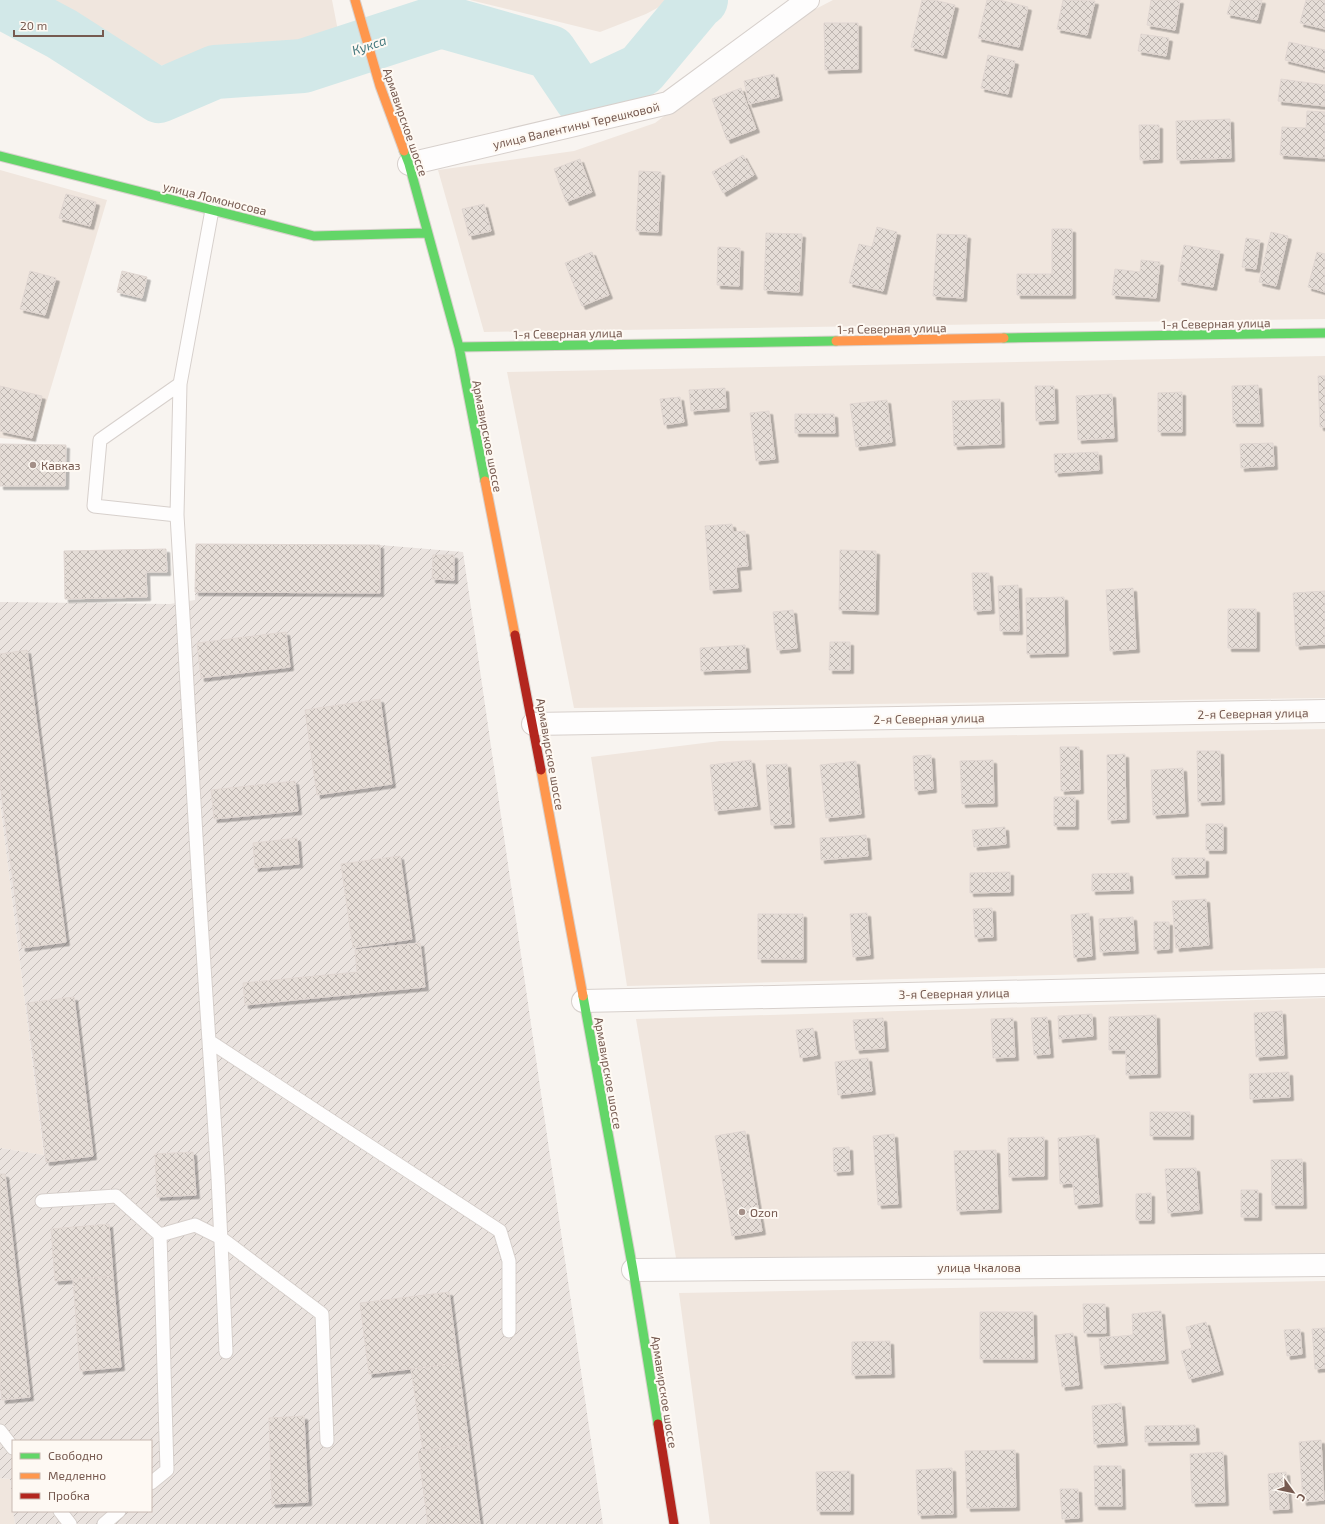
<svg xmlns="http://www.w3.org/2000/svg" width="1325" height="1524" font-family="'Exo 2',sans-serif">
	<defs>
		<pattern id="industrial-furrows" width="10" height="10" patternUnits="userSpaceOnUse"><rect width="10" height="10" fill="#eae3df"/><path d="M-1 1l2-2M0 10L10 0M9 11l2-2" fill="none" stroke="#c2bbb7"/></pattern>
		<pattern id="building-cross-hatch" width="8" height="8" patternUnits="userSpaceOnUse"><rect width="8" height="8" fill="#e5ddd7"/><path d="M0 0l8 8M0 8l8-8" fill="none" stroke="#beb6b1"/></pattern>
		<filter id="shadow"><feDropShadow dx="3.5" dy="3.5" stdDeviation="0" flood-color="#0004"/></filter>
	</defs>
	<rect width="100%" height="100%" fill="#f8f4f0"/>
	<path fill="#f0e6de" d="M41 0H332L339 36 314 49 258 45 210 50 160 66 125 60 65 20Z
		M470 0H672L646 14 600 32Z
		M833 0H1325V319L484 332 438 170 574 151 655 123 781 27Z
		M0 170 107 200 35 441 0 438Z
		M1325 356V698L574 708 507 372Z
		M1325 729V968L627 986 591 757 720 741Z
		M0 801 44 1155 0 1148Z
		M1325 998V1253L676 1258 636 1019Z
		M1325 1281V1524H710L679 1293Z
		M0 1478 10 1479 15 1524H0Z"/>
	<path fill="url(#industrial-furrows)" d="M196 544 380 545 463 552 603 1524H15L13 1511H151V1441H13V1507L10 1479 0 1478V1148L44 1155 0 801V602L170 604 195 600Z"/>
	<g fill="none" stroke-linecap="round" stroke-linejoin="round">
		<path stroke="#d2e8e8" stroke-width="54" d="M0 1 62 34 159 96 215 72 303 66 441 21 550 52 581 98 641 70 697 3 701 0"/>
	</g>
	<path fill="url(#building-cross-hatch)" stroke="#e1d7d2" filter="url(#shadow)" d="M922 0H934L955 5 943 55 911 47Z
		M987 0H999L1028 7 1019 47 978 38Z
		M1063 0 1095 1 1087 35 1057 29Z
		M1151 0H1180L1175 30 1147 25Z
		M1231 0H1262L1257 20 1227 14Z
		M1306 0H1325V29L1300 23Z
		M824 23H858V69L825 70Z
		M1141 34 1169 38 1166 56 1138 51Z
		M1289 42 1325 50V70L1285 60Z
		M988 55 1015 61 1008 94 981 88Z
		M774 74 779 97 749 104 744 81Z
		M1281 79 1325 85V106L1278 101Z
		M741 88 756 129 727 140 712 99Z
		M1307 111 1325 112V158L1280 155 1282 127 1306 128Z
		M1230 119 1231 158 1177 160 1176 121Z
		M1139 125H1159V159L1140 160Z
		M743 155 754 175 723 193 712 172Z
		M580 159 592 192 566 202 554 169Z
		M639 171 661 172 658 232 636 231Z
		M66 194 96 202 90 226 59 218Z
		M484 204 491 231 469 236 462 209Z
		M877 227 897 232 883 291 849 283 859 244 872 247Z
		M1052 229H1072V295H1017V274H1052Z
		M1271 232 1288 236 1276 286 1259 282Z
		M766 233 802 234 799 292 764 290Z
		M937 234 967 235 963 298 933 296Z
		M1246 238 1260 240 1256 269 1242 267Z
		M1184 245 1220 251 1213 287 1178 281Z
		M718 247 740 248 739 286 717 285Z
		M592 252 609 295 582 306 565 263Z
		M1317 252 1325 254V292L1308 287Z
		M1141 260 1160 262 1156 298 1112 295 1115 269 1140 272Z
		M30 271 56 278 45 315 20 309Z
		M122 271 147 277 142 298 117 292Z
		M1318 376H1325V427H1320Z
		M1258 385 1260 423H1233L1232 386Z
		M0 386 42 396 32 438 0 431Z
		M1035 386H1054L1055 420 1036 421Z
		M725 388 726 408 691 411 689 390Z
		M1182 392V432H1158V393Z
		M1112 394 1114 438 1078 440 1076 396Z
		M680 397 684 422 664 425 660 399Z
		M1000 399 1001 444 954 446 952 401Z
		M887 400 892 442 856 447 850 404Z
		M769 411 775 459 756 461 750 413Z
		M795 414H834L835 433H795Z
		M1273 443 1274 466 1241 468 1240 444Z
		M0 444 66 445 65 486H0Z
		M1098 452 1099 470 1055 473 1054 454Z
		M732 524 733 532 745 531 748 566 736 567 738 588 710 590 705 526Z
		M196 544 380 545V593L195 592Z
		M166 549 167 572H146L147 597 65 599 64 551Z
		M840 550 876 551 875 611 839 610Z
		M433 555H454V580L432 579Z
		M972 573H989L991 610 974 611Z
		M1018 585 1019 631H1000L998 586Z
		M1133 588 1136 649 1110 651 1106 590Z
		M1325 591V644L1296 646 1293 593Z
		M1064 597 1065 653 1027 654 1026 598Z
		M1228 609H1256V648H1228Z
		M793 610 797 648 777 650 773 612Z
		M286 632 290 667 201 678 197 643Z
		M830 642H850V670H829Z
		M745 645 747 669 701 671 700 648Z
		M27 650 66 942 22 948 0 783V654Z
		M380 699 392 784 317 795 305 710Z
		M1060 747H1079L1080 790 1061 791Z
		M1197 751H1220L1221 801 1198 802Z
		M1125 754 1126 819 1108 820 1107 755Z
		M931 755 933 789 915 791 913 756Z
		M751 760 757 806 715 811 710 765Z
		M993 760 994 803 962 804 960 761Z
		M856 761 861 814 826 818 820 765Z
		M787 764 791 824 771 825 766 765Z
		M1183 768 1185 813 1153 815 1151 770Z
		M295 781 298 811 214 819 211 790Z
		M1054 797H1075V826H1054Z
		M1206 824H1223V850H1206Z
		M1005 827 1006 844 974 847 972 830Z
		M866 835 868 856 821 860 820 838Z
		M297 838 299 864 255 868 253 843Z
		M400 856 412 939 353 948 341 864Z
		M1172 858H1205V874L1172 875Z
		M1010 872V892L970 893V873Z
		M1129 873 1130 890 1092 891V874Z
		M1206 899 1209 945 1176 948 1172 901Z
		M992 908 993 937 975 938 973 909Z
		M867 913 870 955 853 957 850 914Z
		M1089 913 1092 956 1074 958 1071 915Z
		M758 914H803V959H758Z
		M1133 917 1135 950 1100 952 1099 919Z
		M1154 922H1169V949L1154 950Z
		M420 943 425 987 245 1005 243 983 357 972 355 950Z
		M74 997 93 1156 46 1162 27 1003Z
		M1282 1011 1284 1055 1256 1057 1254 1013Z
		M1092 1014 1093 1036 1059 1039 1058 1016Z
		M1156 1015 1157 1074 1126 1075V1050H1109V1017Z
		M1047 1017 1050 1054 1034 1055 1031 1018Z
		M883 1018 885 1048 856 1050 853 1020Z
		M1013 1018 1015 1057 993 1058 991 1019Z
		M813 1028 817 1055 800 1058 796 1030Z
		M868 1058 872 1091 838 1095 835 1062Z
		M1289 1072 1290 1097 1250 1099 1249 1074Z
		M1150 1112H1190V1136H1150Z
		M745 1131 762 1231 732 1236 715 1136Z
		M894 1134 898 1204 878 1205 873 1136Z
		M1095 1135 1099 1203 1075 1205 1073 1183 1060 1184 1058 1138Z
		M1044 1137V1176L1009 1177 1008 1138Z
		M849 1147 850 1171 834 1172 833 1148Z
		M996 1150 998 1209 957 1211 954 1151Z
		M193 1152 196 1195 157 1197 155 1154Z
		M1302 1159 1303 1205H1272L1271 1160Z
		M1196 1168 1199 1210 1168 1213 1165 1169Z
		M0 1174H5L30 1397 2 1400 0 1382Z
		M1241 1190H1258V1217H1241Z
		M1151 1193V1220H1136V1194Z
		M109 1224 113 1276 55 1281 51 1229Z
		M113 1276 121 1367 80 1371 73 1279Z
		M449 1292 458 1363 369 1374 360 1303Z
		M1083 1304H1105L1106 1333H1084Z
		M1161 1311 1165 1360 1101 1365 1099 1338 1133 1335 1132 1314Z
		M980 1312H1033L1034 1359H980Z
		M1206 1322 1220 1371 1189 1379 1181 1351 1192 1348 1186 1327Z
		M1325 1328V1368L1315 1369 1312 1329Z
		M1300 1329 1302 1354 1287 1356 1284 1330Z
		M1073 1333 1079 1385 1062 1387 1055 1335Z
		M890 1341 891 1374 852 1375V1342Z
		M458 1363 469 1444 423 1451 411 1369Z
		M1121 1403 1124 1442 1094 1444 1092 1406Z
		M304 1416 308 1502 272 1504 269 1418Z
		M1195 1425 1196 1441 1145 1442V1426Z
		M1321 1440 1324 1500 1303 1502 1299 1442Z
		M469 1444 480 1524H428L418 1451Z
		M1015 1450 1016 1507 967 1508 965 1451Z
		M1223 1452 1225 1502 1192 1503 1190 1454Z
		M1094 1466H1121L1122 1506H1095Z
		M952 1468 953 1514 918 1515 916 1470Z
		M850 1471V1511H817L816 1472Z
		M1286 1472 1289 1509 1270 1510 1268 1474Z
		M1060 1489H1078L1079 1518 1062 1519Z"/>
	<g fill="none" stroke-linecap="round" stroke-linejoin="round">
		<defs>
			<path id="lane" d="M212 210 180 384 177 515 201 921 218 1177 226 1352
				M177 515 94 506 100 440 180 384
				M209 1041 500 1231 509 1261V1331
				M42 1201 116 1196 160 1235 167 1470 151 1483
				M160 1235 195 1225 221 1238 322 1314 327 1441
				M0 1431 13 1448
				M60 1511 70 1524
				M104 1524 119 1511"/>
			<path id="street" d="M409 164 668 103 808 0
				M533 724 1325 711
				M583 1001 1325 985
				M633 1270 1325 1265"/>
			<path id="fast" d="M404 151 409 164 459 347 485 481
				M0 156 314 236 427 233
				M1004 338 1325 333
				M459 347 836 341
				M583 996 633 1270 658 1424"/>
			<path id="slow" d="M355 0 380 86 404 151
				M836 341 1004 338
				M485 481 515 635
				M541 770 583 996"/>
			<path id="jam" d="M515 635 541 770
				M658 1424 674 1524"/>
		</defs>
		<use href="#lane" stroke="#d7d0cc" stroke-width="15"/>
		<use href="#street" stroke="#d7d0cc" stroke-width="24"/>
		<use href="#fast" stroke="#d8d0cc" stroke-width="11"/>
		<use href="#slow" stroke="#d8d0cc" stroke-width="11"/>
		<use href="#jam" stroke="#d8d0cc" stroke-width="11"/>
		<use href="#lane" stroke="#fefdfd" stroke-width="13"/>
		<use href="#street" stroke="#fefdfd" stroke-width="22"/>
		<use href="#fast" stroke="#63d668" stroke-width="9"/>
		<use href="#slow" stroke="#ff974d" stroke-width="9"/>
		<use href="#jam" stroke="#b3261e" stroke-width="9"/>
	</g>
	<g fill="#a49088" stroke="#fef9f3" stroke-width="1.5">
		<circle cx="33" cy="465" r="4"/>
		<circle cx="742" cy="1212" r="4"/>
	</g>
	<g text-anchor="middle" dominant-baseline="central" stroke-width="4" stroke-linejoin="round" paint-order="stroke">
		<g font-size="12" fill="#765a50" stroke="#fef9f3">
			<text transform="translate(406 122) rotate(71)">Армавирское шоссе</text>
			<text transform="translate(576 125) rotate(-13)">улица Валентины Терешковой</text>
			<text transform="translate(215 198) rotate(14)">улица Ломоносова</text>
			<text transform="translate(1216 323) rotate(-1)">1-я Северная улица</text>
			<text transform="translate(892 328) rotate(-1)">1-я Северная улица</text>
			<text transform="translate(568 333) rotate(-1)">1-я Северная улица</text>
			<text transform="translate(488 436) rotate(79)">Армавирское шоссе</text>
			<text transform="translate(1253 713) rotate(-1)">2-я Северная улица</text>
			<text transform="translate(929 718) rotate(-1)">2-я Северная улица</text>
			<text transform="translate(551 754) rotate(80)">Армавирское шоссе</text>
			<text transform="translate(954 993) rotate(-1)">3-я Северная улица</text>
			<text transform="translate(609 1073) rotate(80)">Армавирское шоссе</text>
			<text x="979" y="1267">улица Чкалова</text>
			<text transform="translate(665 1392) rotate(81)">Армавирское шоссе</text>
		</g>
		<g font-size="12" fill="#765a50" stroke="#fef9f3" text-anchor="start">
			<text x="41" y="465">Кавказ</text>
			<text x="750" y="1212">Ozon</text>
		</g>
		<g font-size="13" font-style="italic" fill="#477b80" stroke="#fef9f3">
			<text transform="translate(369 45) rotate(-18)">Кукса</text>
		</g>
	</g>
	<rect x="12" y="1440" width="140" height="72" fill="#fef9f3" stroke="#c8b9b2"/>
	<rect x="20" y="1453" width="20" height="6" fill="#63d668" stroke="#c8b9b2"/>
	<text x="48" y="1460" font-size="12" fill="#765a50">Свободно</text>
	<rect x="20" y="1473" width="20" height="6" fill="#ff974d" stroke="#c8b9b2"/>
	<text x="48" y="1480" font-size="12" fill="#765a50">Медленно</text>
	<rect x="20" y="1493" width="20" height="6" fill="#b3261e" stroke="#c8b9b2"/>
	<text x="48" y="1500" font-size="12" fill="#765a50">Пробка</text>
	<g transform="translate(1293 1492) rotate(123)" stroke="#fef9f3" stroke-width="3" paint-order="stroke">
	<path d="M0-3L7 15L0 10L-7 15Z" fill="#765a50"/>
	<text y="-6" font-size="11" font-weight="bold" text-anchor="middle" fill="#765a50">С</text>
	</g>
	<path d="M14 30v6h89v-6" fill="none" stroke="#765a50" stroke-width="2"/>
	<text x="20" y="30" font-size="12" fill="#765a50" stroke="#fef9f3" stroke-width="3" paint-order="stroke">20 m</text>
</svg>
